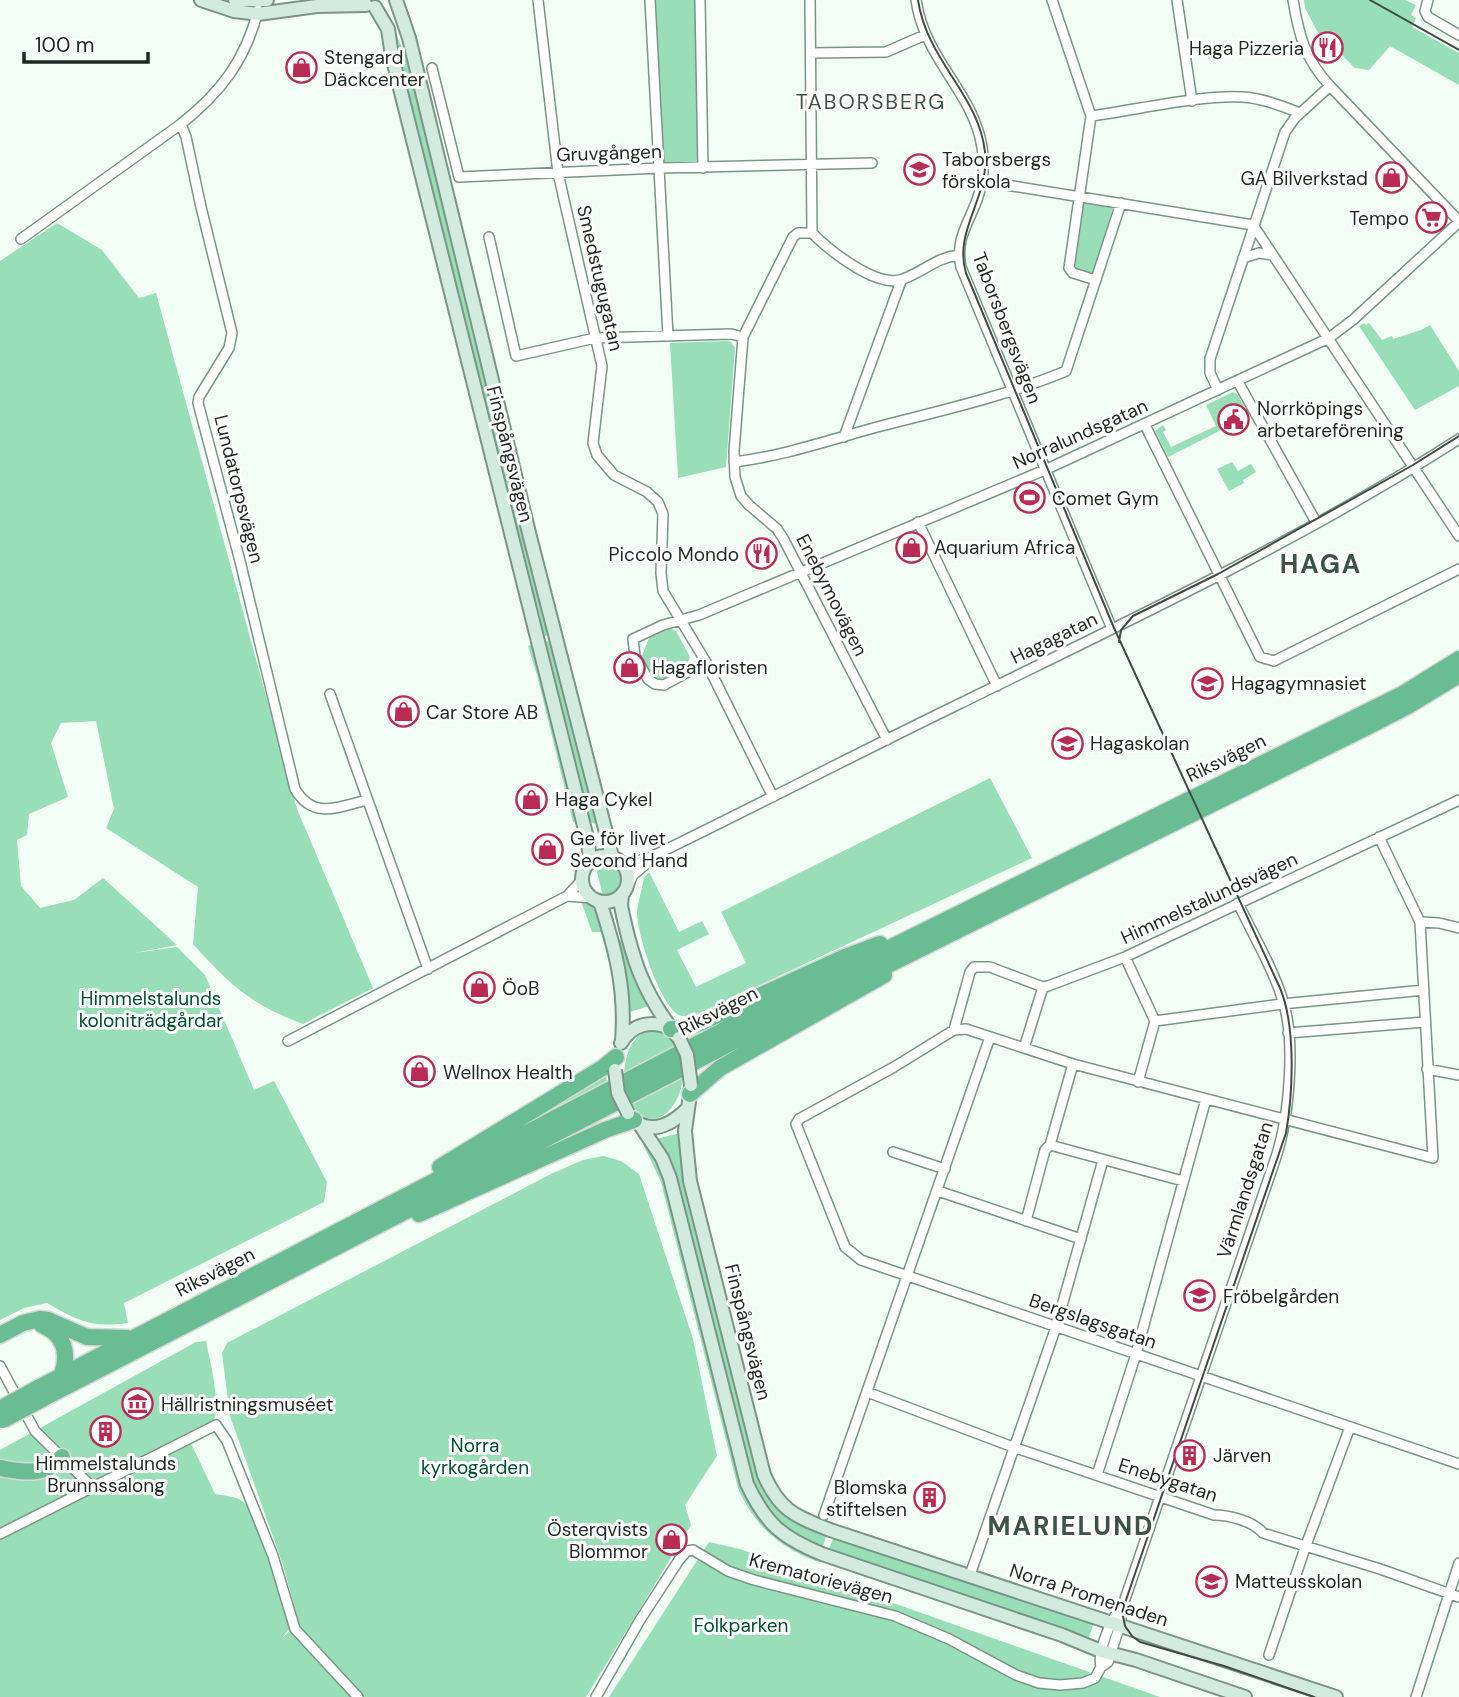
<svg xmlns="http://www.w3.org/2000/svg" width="1459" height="1697" font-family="'DM Sans',sans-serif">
	<rect width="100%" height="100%" fill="#f2fdf6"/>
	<path fill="#98dfb8" d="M654 0H697L698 164 663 165Z
		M1304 0H1405L1416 5 1411 15 1416 18 1412 27 1459 53V85L1390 46 1369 70 1355 68 1317 31 1305 8Z
		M392 23 410 68 550 635 540 637 389 24Z
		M1083 202 1113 207 1094 274 1072 267Z
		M57 223 102 250 139 298 156 293 297 809 373 988 303 1024C250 1004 230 985 193 944L198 887 106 828 114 809 96 721 61 723 51 743 68 797 29 814 27 835 17 840 21 886 40 908 74 900 103 878 177 945 134 953 177 947 205 975 254 1090 274 1081 327 1182 324 1202 124 1303 128 1323C92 1328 78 1321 47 1303L24 1308 0 1320V261Z
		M1364 323 1366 325 1369 323 1382 340 1392 336 1393 339 1421 330 1430 325 1459 371V386L1415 410 1359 326Z
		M726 341 731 342 735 348 726 467 678 478 670 343Z
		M1233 392 1238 395 1244 406 1227 416 1231 425 1168 457 1155 431 1163 425 1166 430 1163 432 1171 447 1216 426 1206 405Z
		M1232 462 1238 471 1251 464 1256 472 1243 480 1244 483 1229 491 1217 469Z
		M669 628 676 631 690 657 685 670C659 682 653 685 642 656L649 638Z
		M551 640 597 825 585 819 541 642Z
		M532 645 570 796 580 821 573 822 537 675 528 646Z
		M990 778 1032 858 700 1013C693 1015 686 1018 679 1015 659 1004 636 931 637 910 639 899 642 888 644 878L649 872 679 932 702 921 709 934 677 950 696 987 746 963 721 912Z
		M605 861 615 865 622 878 616 892 603 896 595 864Z
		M581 901C598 904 599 918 603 932H592Z
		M615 938 625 942C631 965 634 988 652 1005L630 1012Z
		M652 1030C665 1032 671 1037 677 1049L624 1076C625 1056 630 1035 652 1030Z
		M683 1071C684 1107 651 1142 629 1099Z
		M606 1072 607 1084 416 1185Z
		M680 1133V1152L683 1178 761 1483C776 1513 797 1523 827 1533L823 1546C783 1534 775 1521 753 1488L656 1139Z
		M645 1142 654 1156 666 1187 742 1487C757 1523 782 1545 819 1558L816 1561C780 1548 753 1524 738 1488L661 1182 643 1144Z
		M603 1156 621 1161 639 1174 693 1339 717 1456 685 1505 691 1525 586 1697H0V1450L196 1342 206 1341C209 1357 223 1411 212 1423 206 1429 195 1433 188 1437L215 1494C226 1496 237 1496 246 1504 265 1520 277 1601 290 1628L282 1638 299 1623 283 1565 230 1416 222 1353 227 1343 551 1174 583 1160Z
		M834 1536 1094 1623 1089 1637 829 1549Z
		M709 1542 740 1549 1160 1697H609Z"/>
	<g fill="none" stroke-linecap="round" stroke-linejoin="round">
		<defs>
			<path id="street" d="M538 0 558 173 602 366 593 443 597 455 614 475 647 492 658 502 663 514 661 573 663 591 706 662 773 797
				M650 0 668 336
				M700 0 703 168
				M810 0 812 233H798L793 237 743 337 734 451 735 477 741 496 749 505 777 529 783 538 887 740
				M916 0C925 61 973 91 982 147 985 165 983 183 977 200 968 224 955 240 961 267L1112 629
				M1052 0 1091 116 1069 268 1073 273 1096 280
				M1177 0 1192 101
				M1428 0 1425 11 1428 17 1459 35
				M811 53 886 52 925 35
				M432 68 459 177 660 168 872 163
				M1330 86 1459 221
				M1091 116C1137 110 1198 95 1242 97 1262 98 1282 106 1300 113
				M181 124 186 137 201 207 232 333 229 348 199 397 198 403 240 561 295 789C313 820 338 807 367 800
				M982 181 1253 225
				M1253 225 1459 536
				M812 233C829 250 877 289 903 279 923 272 937 257 959 255
				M489 237 516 356 595 338 731 334 743 337
				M21 239 181 124C220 93 246 60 258 10
				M1243 258 1259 253 1273 255
				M1238 382 1316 522
				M1218 390 1210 373V359L1285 132 1295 118 1330 86C1305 59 1299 36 1293 0
				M1145 425 1260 657 1274 661 1459 569
				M844 437 901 281
				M734 462C784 456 832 439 881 426 943 410 1006 396 1066 371L1121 203
				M918 522 997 686
				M706 662 664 685 655 684 648 679 635 656 633 639 663 625 699 615 1047 469 1329 338 1354 319 1459 222
				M330 694 428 969
				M1379 837 1420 922 1433 1158 1073 1064 966 1029 954 1030 894 1067 799 1119 796 1124 845 1247 861 1260 1459 1464
				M620 861 634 862 651 857C754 807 856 754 959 704 1128 621 1300 541 1459 439
				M627 888 633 875 653 858
				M567 896 593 898
				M1420 922 1439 923 1459 928
				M1125 957 1155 1021 1138 1082
				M1155 1021 1282 1004 1424 990
				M954 1030 970 972 974 967H990L1043 987 1048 986 1125 957 1459 800
				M1288 1033 1425 1022
				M288 1041 567 896 582 880
				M1024 1048 1043 987
				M1427 1069 1459 1075
				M1050 1145 1183 1181
				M893 1152 945 1169
				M938 1191 1081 1239
				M1026 1221 1045 1150 1050 1145 1073 1064
				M0 1366 35 1431 92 1487
				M867 1392 1013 1447 1214 1515C1229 1515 1253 1521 1263 1533L1380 1569 1459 1597
				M1097 1475 1136 1354 1206 1099
				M824 1515 990 1037
				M0 1534 216 1425 227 1441 273 1556 295 1629 358 1697
				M970 1575 1056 1327 1103 1160
				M1269 1655 1305 1548 1350 1427
				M1101 1667C1097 1652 1111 1618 1122 1606
				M596 1697 640 1620 679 1560 687 1551 693 1550 728 1571 754 1580 895 1616 949 1639 1016 1675 1039 1683 1060 1685 1083 1683 1095 1678 1101 1667 1108 1662 1120 1625 1123 1605 1276 1157C1289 1117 1296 1042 1283 1001 1273 968 1253 935 1238 903
				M1416 1697 1459 1563"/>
			<path id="secondary" d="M201 0 234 11 258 14 317 6 366 5
				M235 0H267
				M396 0 409 38 530 537 612 856
				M375 7 388 29 392 56 588 842 590 861
				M582 879a23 23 0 1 1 46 0a23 23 0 1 1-46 0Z
				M622 896 621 906C632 959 643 993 677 1036
				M600 902C616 951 626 990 622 1041
				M621 1043C632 1024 652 1019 671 1029
				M691 1087 685 1131 690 1181 764 1475C780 1511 795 1516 830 1530L1336 1697
				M635 1121C654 1135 673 1123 687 1109
				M640 1125 662 1158 670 1178 747 1484C766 1524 781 1537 822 1554L1062 1635 1101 1651 1136 1660 1245 1697"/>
			<path id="highway" d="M671 1029H683L700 1023 845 957 880 944
				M690 1094 720 1068 884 975
				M440 1167 604 1067 616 1057
				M419 1214 605 1130 634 1120
				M42 1325C65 1335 69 1353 62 1375
				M0 1335 23 1323 40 1319 48 1320 87 1337 128 1338
				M38 1388 724 1030 1401 695 1459 659
				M46 1397 733 1042 1367 727 1408 706 1459 675
				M0 1468C24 1472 44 1477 62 1457"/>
		</defs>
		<use href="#street" stroke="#7a9585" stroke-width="12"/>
		<use href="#secondary" stroke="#7a9585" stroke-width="16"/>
		<use href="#highway" stroke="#d6d8d7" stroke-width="19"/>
		<use href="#street" stroke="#fff" stroke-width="9"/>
		<use href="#secondary" stroke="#d2ebde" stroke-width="12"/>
		<use href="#highway" stroke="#6abd92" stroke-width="16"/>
		<path stroke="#404b45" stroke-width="2" d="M918 0C927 61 979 95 985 152 990 197 953 230 966 273L1114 628 1280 988C1296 1026 1293 1093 1286 1133L1126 1600 1123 1616 1125 1626 1132 1636 1140 1642 1224 1666 1314 1697
			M1370 0 1459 50
			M1119 642 1121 630 1133 616 1218 574 1413 465 1459 436"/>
		<defs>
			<path id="secondary-bridge" d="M679 1038 687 1055 691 1085
				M615 1070 618 1093 628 1113"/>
			<path id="highway-bridge" d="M0 1409 38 1388
				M3 1420 46 1397"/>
		</defs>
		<use href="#secondary-bridge" stroke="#7a9585" stroke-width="16" stroke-linecap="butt"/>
		<use href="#highway-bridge" stroke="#d6d8d7" stroke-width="19" stroke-linecap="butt"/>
		<use href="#secondary-bridge" stroke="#d2ebde" stroke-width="12"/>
		<use href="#highway-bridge" stroke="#6abd92" stroke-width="16"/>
	</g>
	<defs>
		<symbol id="restaurant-ring" viewBox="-11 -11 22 22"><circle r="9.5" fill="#fff" stroke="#ba2b53" stroke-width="1.5"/><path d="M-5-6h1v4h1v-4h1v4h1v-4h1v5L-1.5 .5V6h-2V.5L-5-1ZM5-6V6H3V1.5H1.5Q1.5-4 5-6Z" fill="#ba2b53"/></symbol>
		<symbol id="shop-ring" viewBox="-11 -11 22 22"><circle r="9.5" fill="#fff" stroke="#ba2b53" stroke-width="1.5"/><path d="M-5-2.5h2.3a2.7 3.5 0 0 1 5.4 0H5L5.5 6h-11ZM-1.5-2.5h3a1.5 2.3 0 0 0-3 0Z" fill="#ba2b53"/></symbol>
		<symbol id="school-ring" viewBox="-11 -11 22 22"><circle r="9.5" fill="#fff" stroke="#ba2b53" stroke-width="1.5"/><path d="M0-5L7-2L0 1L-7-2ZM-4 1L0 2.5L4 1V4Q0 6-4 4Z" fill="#ba2b53"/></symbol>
		<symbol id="supermarket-ring" viewBox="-11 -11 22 22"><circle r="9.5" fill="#fff" stroke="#ba2b53" stroke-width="1.5"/><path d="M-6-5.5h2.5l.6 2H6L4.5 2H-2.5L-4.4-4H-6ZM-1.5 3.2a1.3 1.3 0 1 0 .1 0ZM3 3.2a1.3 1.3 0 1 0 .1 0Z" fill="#ba2b53"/></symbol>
		<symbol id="civic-ring" viewBox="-11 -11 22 22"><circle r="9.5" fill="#fff" stroke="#ba2b53" stroke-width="1.5"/><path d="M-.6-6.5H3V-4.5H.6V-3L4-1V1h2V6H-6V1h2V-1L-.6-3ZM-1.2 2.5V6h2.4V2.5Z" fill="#ba2b53"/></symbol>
		<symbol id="stadium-ring" viewBox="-11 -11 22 22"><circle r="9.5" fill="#fff" stroke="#ba2b53" stroke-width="1.5"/><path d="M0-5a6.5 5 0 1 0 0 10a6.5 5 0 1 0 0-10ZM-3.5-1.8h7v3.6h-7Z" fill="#ba2b53"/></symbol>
		<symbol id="museum-ring" viewBox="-11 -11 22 22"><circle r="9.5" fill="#fff" stroke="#ba2b53" stroke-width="1.5"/><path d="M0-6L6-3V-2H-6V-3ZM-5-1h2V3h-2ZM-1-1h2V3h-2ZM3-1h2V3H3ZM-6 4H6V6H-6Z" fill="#ba2b53"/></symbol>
		<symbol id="building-ring" viewBox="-11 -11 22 22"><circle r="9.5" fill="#fff" stroke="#ba2b53" stroke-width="1.5"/><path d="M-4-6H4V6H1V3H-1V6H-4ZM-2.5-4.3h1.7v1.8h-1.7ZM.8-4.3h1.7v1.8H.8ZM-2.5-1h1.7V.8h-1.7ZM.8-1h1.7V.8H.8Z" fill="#ba2b53"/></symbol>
	</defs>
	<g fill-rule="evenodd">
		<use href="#restaurant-ring" x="1310" y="30" width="35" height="35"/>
		<use href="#shop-ring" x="284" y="50" width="35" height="35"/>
		<use href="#school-ring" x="902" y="152" width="35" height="35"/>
		<use href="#shop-ring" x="1374" y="160" width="35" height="35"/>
		<use href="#supermarket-ring" x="1414" y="200" width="35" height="35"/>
		<use href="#civic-ring" x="1216" y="402" width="35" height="35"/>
		<use href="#stadium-ring" x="1012" y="480" width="35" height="35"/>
		<use href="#shop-ring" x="894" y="530" width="35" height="35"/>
		<use href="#restaurant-ring" x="744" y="536" width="35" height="35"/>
		<use href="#shop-ring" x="612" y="650" width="35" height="35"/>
		<use href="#school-ring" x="1190" y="666" width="35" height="35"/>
		<use href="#shop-ring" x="386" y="694" width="35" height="35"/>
		<use href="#school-ring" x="1050" y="726" width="35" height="35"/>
		<use href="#shop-ring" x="514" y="782" width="35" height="35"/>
		<use href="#shop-ring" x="530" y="832" width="35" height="35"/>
		<use href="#shop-ring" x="462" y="970" width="35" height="35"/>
		<use href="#shop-ring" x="402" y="1054" width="35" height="35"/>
		<use href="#school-ring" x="1182" y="1278" width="35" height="35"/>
		<use href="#museum-ring" x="120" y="1386" width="35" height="35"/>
		<use href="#building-ring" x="88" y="1414" width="35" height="35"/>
		<use href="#building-ring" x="1172" y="1438" width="35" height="35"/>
		<use href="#building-ring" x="912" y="1480" width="35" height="35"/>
		<use href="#shop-ring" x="654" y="1522" width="35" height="35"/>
		<use href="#school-ring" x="1194" y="1564" width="35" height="35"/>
	</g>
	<g text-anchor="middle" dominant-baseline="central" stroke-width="6" stroke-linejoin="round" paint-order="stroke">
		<g font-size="19" fill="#1e2923" stroke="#fff" text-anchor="start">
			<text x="1304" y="48" text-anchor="end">Haga Pizzeria</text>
			<text x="324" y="57">Stengard<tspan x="324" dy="22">Däckcenter</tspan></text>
			<text x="942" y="159">Taborsbergs<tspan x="942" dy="22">förskola</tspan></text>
			<text x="1368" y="178" text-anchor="end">GA Bilverkstad</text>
			<text x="1409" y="218" text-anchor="end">Tempo</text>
			<text x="1257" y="408">Norrköpings<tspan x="1257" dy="22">arbetareförening</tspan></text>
			<text x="1052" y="498">Comet Gym</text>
			<text x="934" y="547">Aquarium Africa</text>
			<text x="739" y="554" text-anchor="end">Piccolo Mondo</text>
			<text x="652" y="667">Hagafloristen</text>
			<text x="1231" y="683">Hagagymnasiet</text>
			<text x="426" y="712">Car Store AB</text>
			<text x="1090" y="743">Hagaskolan</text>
			<text x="555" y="799">Haga Cykel</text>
			<text x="570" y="838">Ge för livet<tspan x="570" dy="22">Second Hand</tspan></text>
			<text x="502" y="988">ÖoB</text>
			<text x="443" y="1072">Wellnox Health</text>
			<text x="1223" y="1296">Fröbelgården</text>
			<text x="161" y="1404">Hällristningsmuséet</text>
			<text x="1213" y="1455">Järven</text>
			<text x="106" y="1463" text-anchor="middle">Himmelstalunds<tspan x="106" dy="22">Brunnssalong</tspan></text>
			<text x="907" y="1487" text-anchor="end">Blomska<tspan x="907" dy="22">stiftelsen</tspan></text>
			<text x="648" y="1529" text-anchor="end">Österqvists<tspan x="648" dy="22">Blommor</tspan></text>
			<text x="1235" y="1581">Matteusskolan</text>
		</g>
		<g font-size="19" fill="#1e2923" stroke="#fff">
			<text transform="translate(609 153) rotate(-2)">Gruvgången</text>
			<text transform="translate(600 278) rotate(77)">Smedstugugatan</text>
			<text transform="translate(1007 328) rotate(69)">Taborsbergsvägen</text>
			<text transform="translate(1080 434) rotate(-24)">Norralundsgatan</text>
			<text transform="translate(510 454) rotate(76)">Finspångsvägen</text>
			<text transform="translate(239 489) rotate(76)">Lundatorpsvägen</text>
			<text transform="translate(832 595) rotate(63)">Enebymovägen</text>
			<text transform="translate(1054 638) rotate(-26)">Hagagatan</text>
			<text transform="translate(1226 758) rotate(-26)">Riksvägen</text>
			<text transform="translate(1209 898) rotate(-25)">Himmelstalundsvägen</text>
			<text transform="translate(718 1011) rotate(-27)">Riksvägen</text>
			<text transform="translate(1245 1190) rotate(-72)">Värmlandsgatan</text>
			<text transform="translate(215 1272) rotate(-27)">Riksvägen</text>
			<text transform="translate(1093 1321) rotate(19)">Bergslagsgatan</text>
			<text transform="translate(748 1332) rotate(76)">Finspångsvägen</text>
			<text transform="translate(1168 1480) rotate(18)">Enebygatan</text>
			<text transform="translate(821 1578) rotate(15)">Krematorievägen</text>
			<text transform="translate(1089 1595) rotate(18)">Norra Promenaden</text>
		</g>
		<g font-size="19" fill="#004e31" stroke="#fff">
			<text x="151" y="998">Himmelstalunds<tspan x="151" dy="22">koloniträdgårdar</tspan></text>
			<text x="475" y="1445">Norra<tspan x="475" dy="22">kyrkogården</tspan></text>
			<text x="741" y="1625">Folkparken</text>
		</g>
		<g font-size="21" letter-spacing="2" fill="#3b5446" stroke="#fff">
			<text x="871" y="102">TABORSBERG</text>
		</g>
		<g font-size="26" font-weight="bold" letter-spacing="2" fill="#3b5446" stroke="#fff">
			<text x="1321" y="564">HAGA</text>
			<text x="1071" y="1526">MARIELUND</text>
		</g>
	</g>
	<path d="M24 52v10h124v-10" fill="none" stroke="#1e2923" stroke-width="3.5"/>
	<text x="35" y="52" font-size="21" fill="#1e2923" stroke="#ffffff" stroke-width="5" paint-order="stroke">100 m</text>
</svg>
